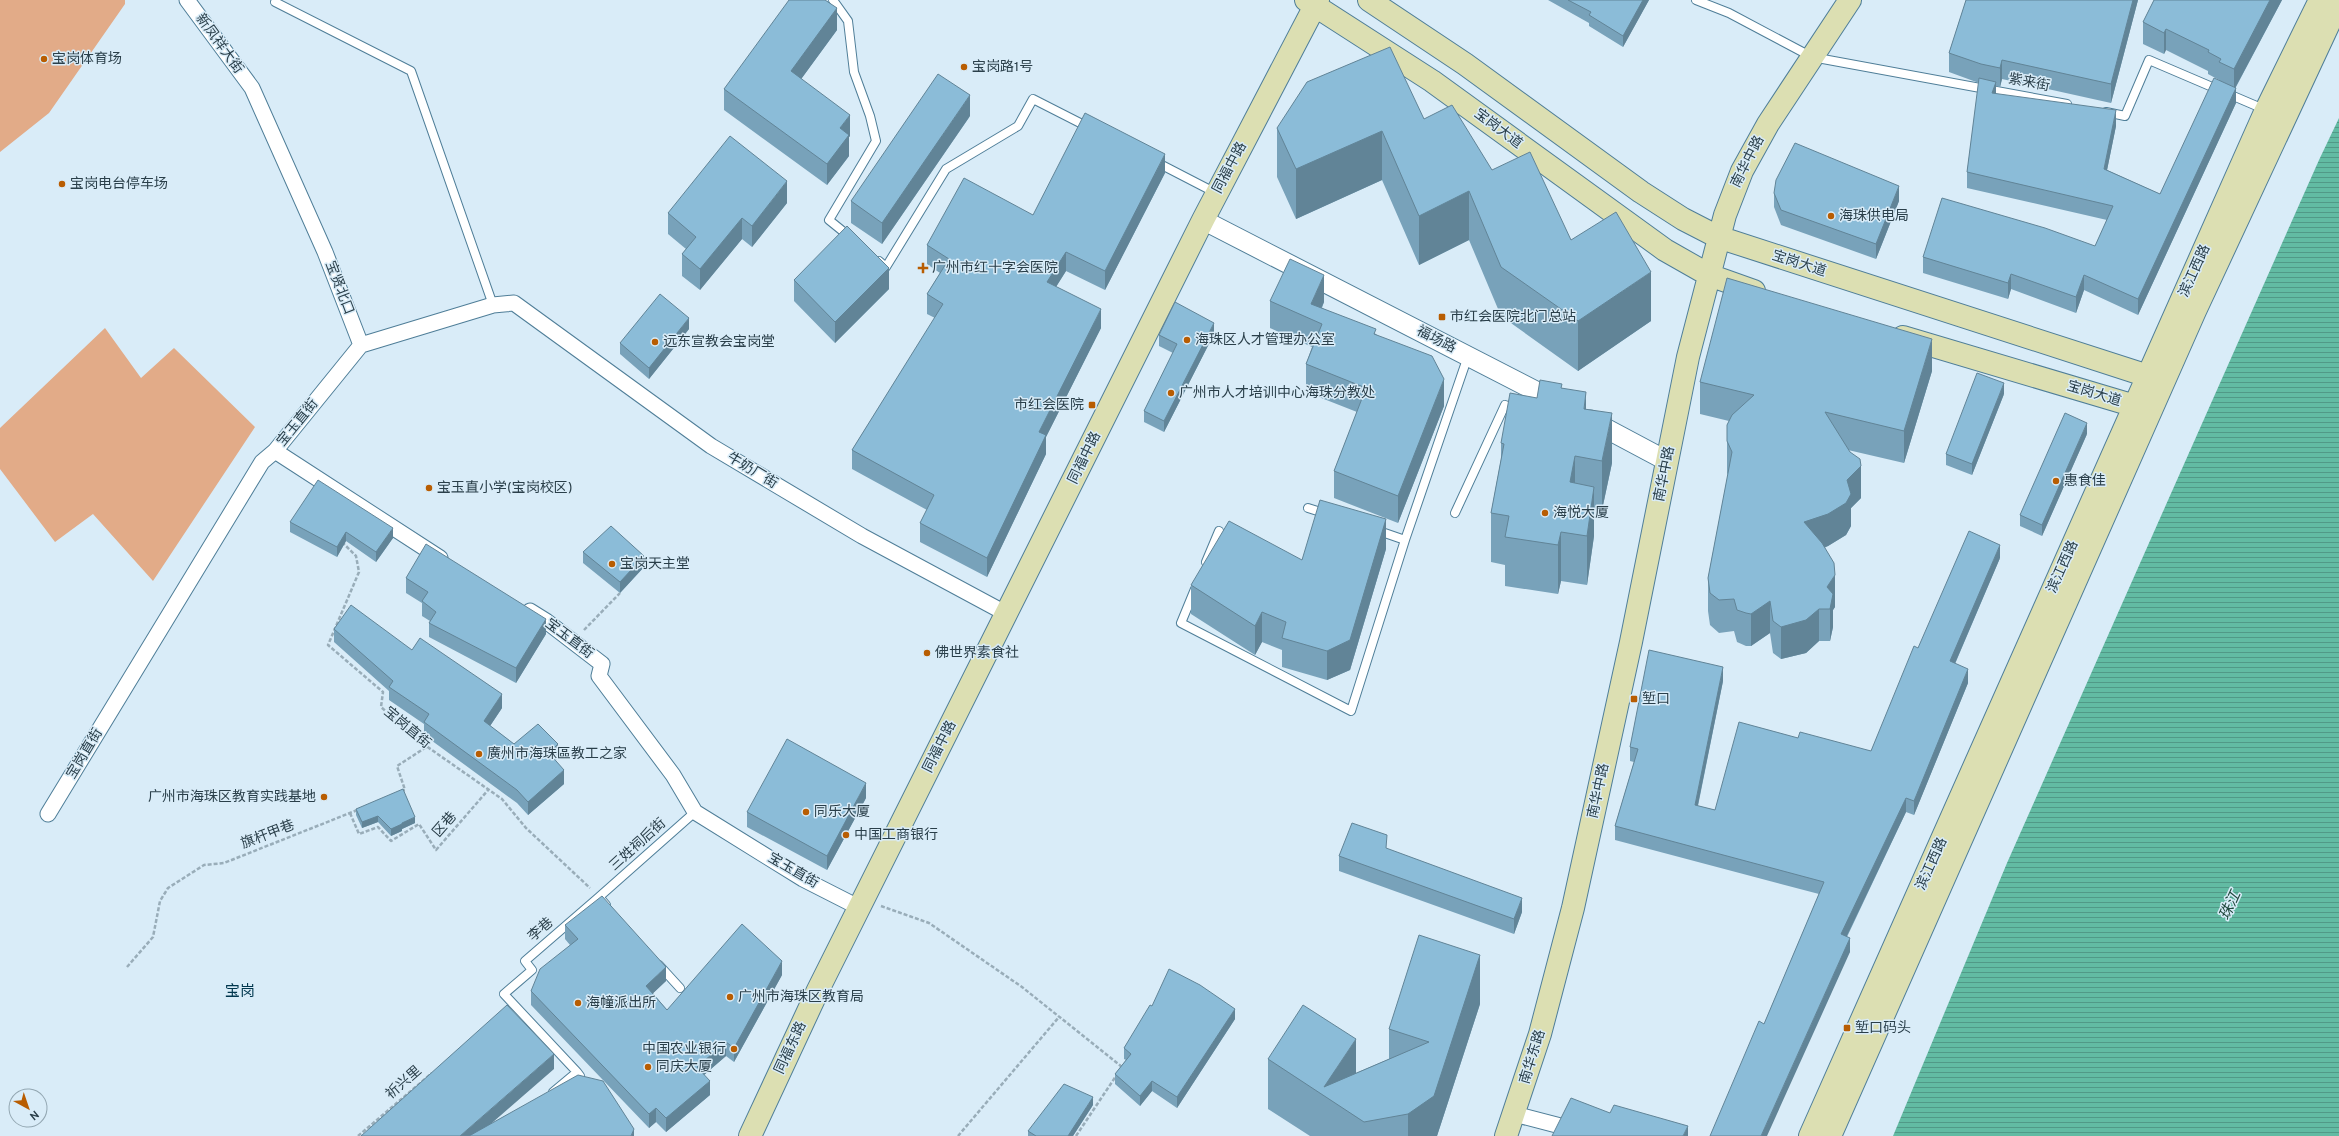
<svg xmlns="http://www.w3.org/2000/svg" width="2339" height="1136" font-family="Overpass,'Noto Sans SC',sans-serif">
	<defs>
		<pattern id="water-rules" width="6" height="5" patternUnits="userSpaceOnUse"><rect width="6" height="5" fill="#62bba3"/><path d="M0 2.5h6" fill="none" stroke="#519987"/></pattern>
	</defs>
	<rect width="100%" height="100%" fill="#d9ecf8"/>
	<path fill="#e2ab88" d="M0 0H125V4L49 113 0 152Z
		M105 328 141 378 174 348 255 427 153 581 93 514 55 542 0 469V428Z"/>
	<path fill="url(#water-rules)" d="M2339 118V1136H1893L2007 863 2319 160Z"/>
	<g fill="none" stroke-linecap="round" stroke-linejoin="round">
		<defs>
			<path id="service" d="M276 0 275 2 411 71 493 305
				M833 0 848 21 854 72 870 116 876 141 829 220 850 237
				M1696 0 1729 13 1812 57 2067 104
				M2106 112 2125 116 2149 60 2266 110
				M1156 162 1216 193
				M879 261 886 267 946 169 1018 126 1033 99 1088 127
				M1308 508 1327 514
				M1455 513 1505 405 1518 411
				M1376 530 1405 540 1468 356
				M1206 562 1219 531
				M1195 589 1181 623 1351 711 1405 540
				M599 897 695 812
				M659 965 680 988
				M577 1072 504 994 532 970 525 961 599 897 606 905
				M553 1092 577 1072 580 1076"/>
			<path id="minor" d="M187 0 252 88 325 252 361 345 493 305 514 303 711 446 862 536 1007 614
				M361 345 275 451 440 558
				M530 611 546 621 602 664 599 676 673 775 695 812 803 879 860 908
				M48 814 262 462 275 451
				M1514 1114 1599 1136"/>
			<path id="tertiary" d="M1203 220 1561 404
				M1590 420 1667 461"/>
			<path id="secondary" d="M1306 0 1432 81 1665 250 1709 275 1754 291
				M1369 0 1465 64 1641 192 1683 219 1718 237 2148 376 2155 389
				M1903 337 2135 406 2148 400
				M750 1136 818 990 1203 220 1318 0
				M1506 1136 1540 1034 1573 908 1631 642 1688 357 1725 215 1742 171 1768 124 1850 0
				M1810 1136 2266 110 2320 0
				M1830 1136 2195 311 2339 2"/>
		</defs>
		<use href="#service" stroke="#4f7e98" stroke-width="10"/>
		<use href="#minor" stroke="#4f7e98" stroke-width="17"/>
		<use href="#tertiary" stroke="#4f7e98" stroke-width="21"/>
		<use href="#secondary" stroke="#4f7e98" stroke-width="24"/>
		<path stroke="#99adb9" stroke-width="2.5" stroke-dasharray="4 2" stroke-linecap="butt" d="M342 542 356 556 359 572 328 645 383 692 381 707 419 741 502 799 526 828 590 888
			M584 630 620 593
			M401 791 405 790 397 766 428 746
			M350 813 359 834 378 827 391 841 419 824 436 850 489 789
			M881 906 929 923 1022 987 1122 1067
			M127 967 153 937 160 901 168 888 204 865 224 863 360 809
			M358 1136 432 1073
			M958 1136 1059 1017
			M1076 1136 1116 1076"/>
		<use href="#service" stroke="#fff" stroke-width="8"/>
		<use href="#minor" stroke="#fff" stroke-width="15"/>
		<use href="#tertiary" stroke="#fff" stroke-width="19"/>
		<use href="#secondary" stroke="#dcdfb2" stroke-width="22"/>
	</g>
	<path fill="#78a2ba" d="M829 0V2L837 30 801 79 850 136 849 137V156L827 185 724 110V89Z
		M1548 0H1649L1623 47 1589 26V23Z
		M1966 0H2138L2111 103 2002 79 2000 87 1996 86V94L2116 126 2107 170 2160 194 2219 80 2208 74V71L2166 50 2164 54 2143 44V22L2154 0H2282L2236 87V103L2138 315 2084 290 2076 313 2011 289 2008 299 1923 273V257L2095 246 2107 220 1967 188V172L1979 83 1949 72V53Z
		M970 116 882 244 851 223V201Z
		M1424 119 1492 170 1571 240 1651 321 1578 371 1501 316 1469 240 1419 265 1382 180 1296 219 1277 177V128Z
		M1165 173 1105 290 1066 271 1056 287 1101 328 1046 437V454L987 577 920 542V523L927 510 852 469V450L935 318 927 314V294L940 273 927 264V245L1033 215Z
		M1774 193 1899 201 1876 259 1781 225 1774 207Z
		M787 203 752 247 742 239 700 290 682 276V254L686 249 668 234V213Z
		M794 280 889 289 835 343 794 301Z
		M1270 301 1324 302 1322 308 1376 334 1444 406 1398 523 1334 498V471L1357 412 1306 392V364L1312 347 1270 328Z
		M689 329 649 379 620 354V343Z
		M1214 334 1164 432 1144 422V411L1173 353 1159 346V335Z
		M1932 371 1904 463 1848 450 1861 498 1851 508V526L1846 535 1828 546 1824 548 1835 607 1833 610V627L1830 641H1819L1806 653 1781 659 1773 653 1770 633 1751 646H1746L1737 642 1734 631 1719 633 1710 625 1708 611V578L1728 475 1727 473V425L1729 421 1700 414V382Z
		M1562 388 1586 409 1612 463 1602 510 1594 509V536L1587 585 1561 581 1558 594 1505 586V565L1491 562V513L1501 459V443L1537 398Z
		M2004 394 1972 475 1946 465V454Z
		M2087 434 2042 536 2020 526V515Z
		M290 522 393 538 376 562 346 541 337 557 290 532Z
		M1386 549 1350 670 1327 680 1282 667V650L1262 642 1255 655 1191 614V585L1302 560Z
		M583 552 644 567 620 593 583 563Z
		M2000 558 1955 664 1968 683 1914 815 1906 812 1847 937 1850 952 1764 1024 1819 894 1615 840V826L1634 762 1630 761V747L1723 681 1698 806 1715 810 1798 738 1871 751 1918 648Z
		M406 578 546 634 516 683 429 637V623L430 621 422 616V603L406 593Z
		M334 629 412 650 502 708 490 726 514 744 558 758 555 760 564 784 528 815 517 803 424 735V724L389 700V691L334 642Z
		M866 798 827 870 747 827V812Z
		M356 809 415 823 402 829V831L391 836 378 822 362 828 356 815Z
		M1387 849 1522 912 1514 934 1339 871V856Z
		M565 925 666 981 653 993 667 1010 782 975 734 1062 726 1056 704 1075 710 1095 666 1132 656 1122 649 1128 531 1005V991L570 945 565 939Z
		M1480 1004 1437 1136H1310L1268 1109V1059L1356 1073 1389 1059V1029Z
		M1152 1006 1235 1019 1177 1108 1152 1091 1140 1106 1115 1084V1074L1126 1060 1124 1059V1048Z
		M1093 1105 1073 1136H1028V1131Z"/>
	<path fill="#618497" d="M1643 0H1649L1623 47V36Z
		M2133 0H2138L2111 103V84Z
		M2270 0H2282L2234 90V69Z
		M837 8V30L791 93V71Z
		M2166 29V50L2164 54V33Z
		M2002 60V79L2000 87V68Z
		M1996 82V97L1992 93Z
		M2236 88V103L2138 315V299Z
		M970 95V116L882 244V223Z
		M2116 110V126L2104 185V169Z
		M850 115V136L849 137V156L827 185V164L840 128Z
		M1382 131V180L1296 219V169Z
		M1165 154V173L1105 290V271Z
		M787 181V203L752 247V226Z
		M1899 186V201L1876 259V244Z
		M1469 191V240L1419 265V216Z
		M742 218V239L700 290V269Z
		M1066 252V271L1047 301V282Z
		M889 268V289L835 343V322Z
		M1651 272V321L1578 371V321Z
		M2011 274V289L2008 299V283Z
		M1324 275V302L1315 321 1311 304Z
		M2084 275V290L2076 313V297Z
		M1101 309V328L1046 437V454L987 577V558L1039 432Z
		M689 318V329L649 379V368Z
		M1214 323V334L1164 432V421Z
		M1932 339V371L1904 463V431Z
		M1444 379V406L1398 523V496Z
		M2004 383V394L1972 475V464Z
		M1586 392V441L1584 458V409Z
		M1612 413V463L1602 510V461Z
		M2087 423V434L2042 536V525Z
		M1575 456V505L1570 482Z
		M1861 466V498L1851 508V526L1846 535 1828 546 1804 555V522L1847 480Z
		M1594 487V536L1587 585V536Z
		M1386 519V549L1350 670 1327 680V651Z
		M393 528V538L376 562V552Z
		M346 532V541L337 557V547Z
		M1561 532V581L1558 594V545Z
		M2000 545V558L1950 675V661Z
		M644 556V567L620 593V582Z
		M1835 575V607L1833 610V627L1830 641V609L1827 587Z
		M1770 601V633L1751 646V614Z
		M1819 609V641L1806 653 1781 659V627Z
		M1262 612V642L1255 655V626Z
		M546 619V634L516 683V668Z
		M1723 667V681L1695 819V805Z
		M1968 669V683L1914 815V801Z
		M502 694V708L484 735V721Z
		M558 744V758L549 766V753Z
		M564 770V784L528 815V802Z
		M866 783V798L827 870V856Z
		M1906 798V812L1841 948V934Z
		M378 816V822L362 828V822Z
		M415 817V823L402 829V831L391 836V829L402 823Z
		M1522 898V912L1514 934V919Z
		M1850 938V952L1767 1136H1761Z
		M1480 955V1004L1437 1136H1408V1114Z
		M782 961V975L734 1062V1048Z
		M666 967V981L646 1000V986Z
		M1235 1009V1019L1177 1108V1097Z
		M1356 1039V1088L1324 1087Z
		M726 1042V1056L697 1081V1067Z
		M554 1054V1069L477 1136H460Z
		M710 1081V1095L666 1132V1118Z
		M1152 1081V1091L1140 1106V1096Z
		M1093 1097V1105L1073 1136H1068Z
		M656 1108V1122L649 1128V1114Z
		M1688 1126V1136H1683Z
		M634 1129V1136H631Z"/>
	<path fill="#8bbcd8" stroke="#618497" d="M789 0H825L837 8 791 71 850 115 840 128 849 135 827 164 724 89Z
		M1568 0H1643L1623 36 1589 15 1591 12Z
		M1966 0H2133L2111 84 2002 60 2000 68 1981 64 1949 53Z
		M2154 0H2270L2234 69 2219 62 2221 59 2208 52 2209 50 2166 29 2164 33 2143 22Z
		M1390 47 1424 119 1452 105 1492 170 1530 152 1571 240 1616 212 1651 272 1578 321 1501 267 1469 191 1419 216 1382 131 1296 169 1277 128 1307 82Z
		M938 74 970 95 882 223 851 201Z
		M1979 78 1996 82 1992 93 2116 110 2104 169 2160 194 2214 78 2236 88 2138 299 2084 275 2076 297 2011 274 2008 283 1923 257 1942 198 2045 228 2095 246 2113 206 1967 172Z
		M1085 113 1165 154 1105 271 1066 252 1047 282 1101 309 1039 432 1046 435 987 558 920 523 934 495 852 450 943 304 927 294 949 259 927 245 964 178 1033 215Z
		M730 136 787 181 752 226 742 218 700 269 682 254 696 237 668 213Z
		M1795 143 1899 186 1876 244 1781 210 1774 193 1776 180Z
		M847 226 889 268 835 322 794 280Z
		M1290 259 1324 275 1311 304 1376 329 1374 334 1432 356 1444 379 1398 496 1334 471 1366 388 1306 364 1322 324 1270 301Z
		M1727 278 1932 339 1904 431 1825 412 1850 452 1860 459 1861 466 1847 480 1851 494 1846 503 1828 514 1804 522 1822 543 1834 563 1835 575 1827 587 1833 594 1830 609H1819L1806 620 1781 627 1773 621 1770 601 1751 614 1746 613 1737 610 1734 599 1719 600 1710 593 1708 578 1732 452 1727 441V425L1732 415 1754 395 1700 382Z
		M660 294 689 318 649 368 620 343Z
		M1175 302 1214 323 1164 421 1144 411 1177 344 1159 335Z
		M1977 373 2004 383 1972 464 1946 454Z
		M1540 380 1562 384 1561 388 1586 392 1584 409 1612 413 1602 461 1575 456 1570 482 1594 487 1587 536 1561 532 1558 545 1505 537 1509 516 1491 513 1504 444 1501 443 1510 393 1537 398Z
		M2065 413 2087 423 2042 525 2020 515Z
		M318 480 393 528 376 552 346 532 337 547 290 522Z
		M1320 500 1386 519 1350 640 1327 651 1282 638 1286 622 1262 612 1255 626 1191 585 1229 521 1302 560Z
		M611 526 644 556 620 582 583 552Z
		M1969 531 2000 545 1950 661 1968 669 1914 801 1906 798 1841 934 1850 938 1761 1136H1710L1759 1021 1764 1024 1824 882 1615 826 1638 749 1630 747 1649 650 1723 667 1695 805 1715 810 1739 722 1798 738 1800 732 1871 751 1914 646 1918 648Z
		M426 544 546 619 516 668 429 623 436 612 422 601 428 592 406 578Z
		M351 605 412 650 420 638 502 694 484 721 514 744 538 724 558 744 549 753 564 770 528 802 517 790 424 722 429 714 389 687 393 681 334 629Z
		M787 739 866 783 827 856 747 812Z
		M403 789 415 817 402 823V824L391 829 378 816 362 822 356 809Z
		M1352 823 1387 835 1386 848 1522 898 1514 919 1339 856Z
		M602 896 666 967 646 986 667 1010 742 924 782 961 734 1048 726 1042 697 1067 710 1081 666 1118 656 1108 649 1114 531 991 540 969 578 939 565 925Z
		M1419 935 1480 955 1434 1096 1408 1114 1364 1122 1268 1059 1303 1005 1356 1039 1324 1087 1429 1042 1389 1029Z
		M1169 969 1200 985 1235 1009 1177 1097 1152 1081 1140 1096 1115 1074 1131 1054 1124 1048 1150 1005 1152 1006Z
		M507 1005 554 1054 460 1136H361Z
		M578 1075 603 1081 634 1129 631 1136H469Z
		M1064 1084 1093 1097 1068 1136H1036L1028 1131Z
		M1571 1098 1610 1113 1614 1105 1688 1126 1683 1136H1552Z"/>
	<g fill="#b85d02" stroke="#d9ecf8" stroke-width="1.5">
		<circle cx="44" cy="59" r="4"/>
		<circle cx="964" cy="67" r="4"/>
		<circle cx="62" cy="184" r="4"/>
		<circle cx="1831" cy="216" r="4"/>
		<path d="M921 262h4v4h4v4h-4v4h-4v-4h-4v-4h4z"/>
		<rect x="1438" y="313" width="8" height="8" rx="2"/>
		<circle cx="1187" cy="340" r="4"/>
		<circle cx="655" cy="342" r="4"/>
		<circle cx="1171" cy="393" r="4"/>
		<rect x="1088" y="401" width="8" height="8" rx="2"/>
		<circle cx="2056" cy="481" r="4"/>
		<circle cx="429" cy="488" r="4"/>
		<circle cx="1545" cy="513" r="4"/>
		<circle cx="612" cy="564" r="4"/>
		<circle cx="927" cy="653" r="4"/>
		<rect x="1630" y="695" width="8" height="8" rx="2"/>
		<circle cx="479" cy="754" r="4"/>
		<circle cx="324" cy="797" r="4"/>
		<circle cx="806" cy="812" r="4"/>
		<circle cx="846" cy="835" r="4"/>
		<circle cx="730" cy="997" r="4"/>
		<circle cx="578" cy="1003" r="4"/>
		<rect x="1843" y="1024" width="8" height="8" rx="2"/>
		<circle cx="734" cy="1049" r="4"/>
		<circle cx="648" cy="1067" r="4"/>
	</g>
	<g text-anchor="middle" dominant-baseline="central" stroke-width="3" stroke-linejoin="round" paint-order="stroke">
		<g font-size="14" fill="#2a3f4a" stroke="#d9ecf8">
			<text transform="translate(219 44) rotate(54)">新凤祥大街</text>
			<text transform="translate(2029 83) rotate(11)">紫来街</text>
			<text transform="translate(1498 129) rotate(37)">宝岗大道</text>
			<text transform="translate(1748 162) rotate(-63)">南华中路</text>
			<text transform="translate(1230 168) rotate(-62)">同福中路</text>
			<text transform="translate(1799 264) rotate(18)">宝岗大道</text>
			<text transform="translate(2195 271) rotate(-66)">滨江西路</text>
			<text transform="translate(339 288) rotate(69)">宝贤北口</text>
			<text transform="translate(1436 340) rotate(27)">福场路</text>
			<text transform="translate(2094 394) rotate(17)">宝岗大道</text>
			<text transform="translate(298 423) rotate(-51)">宝玉直街</text>
			<text transform="translate(1085 458) rotate(-64)">同福中路</text>
			<text transform="translate(752 471) rotate(31)">牛奶厂街</text>
			<text transform="translate(1665 474) rotate(-79)">南华中路</text>
			<text transform="translate(2063 567) rotate(-66)">滨江西路</text>
			<text transform="translate(569 639) rotate(37)">宝玉直街</text>
			<text transform="translate(407 728) rotate(40)">宝岗直街</text>
			<text transform="translate(940 747) rotate(-63)">同福中路</text>
			<text transform="translate(85 754) rotate(-59)">宝岗直街</text>
			<text transform="translate(1599 791) rotate(-78)">南华中路</text>
			<text transform="translate(445 825) rotate(-49)">区巷</text>
			<text transform="translate(268 835) rotate(-21)">旗杆甲巷</text>
			<text transform="translate(638 845) rotate(-42)">三姓祠后街</text>
			<text transform="translate(1932 864) rotate(-66)">滨江西路</text>
			<text transform="translate(793 871) rotate(30)">宝玉直街</text>
			<text transform="translate(541 930) rotate(-41)">李巷</text>
			<text transform="translate(791 1048) rotate(-65)">同福东路</text>
			<text transform="translate(1533 1057) rotate(-73)">南华东路</text>
			<text transform="translate(404 1083) rotate(-41)">祈兴里</text>
		</g>
		<g font-size="14" fill="#2a3f4a" stroke="#d9ecf8" text-anchor="start">
			<text x="52" y="59">宝岗体育场</text>
			<text x="972" y="67">宝岗路1号</text>
			<text x="70" y="184">宝岗电台停车场</text>
			<text x="1839" y="216">海珠供电局</text>
			<text x="932" y="268">广州市红十字会医院</text>
			<text x="1450" y="317">市红会医院北门总站</text>
			<text x="1195" y="340">海珠区人才管理办公室</text>
			<text x="663" y="342">远东宣教会宝岗堂</text>
			<text x="1179" y="393">广州市人才培训中心海珠分教处</text>
			<text x="1084" y="405" text-anchor="end">市红会医院</text>
			<text x="2064" y="481">惠食佳</text>
			<text x="437" y="488">宝玉直小学(宝岗校区)</text>
			<text x="1553" y="513">海悦大厦</text>
			<text x="620" y="564">宝岗天主堂</text>
			<text x="935" y="653">佛世界素食社</text>
			<text x="1642" y="699">堑口</text>
			<text x="487" y="754">廣州市海珠區教工之家</text>
			<text x="316" y="797" text-anchor="end">广州市海珠区教育实践基地</text>
			<text x="814" y="812">同乐大厦</text>
			<text x="854" y="835">中国工商银行</text>
			<text x="738" y="997">广州市海珠区教育局</text>
			<text x="586" y="1003">海幢派出所</text>
			<text x="1855" y="1028">堑口码头</text>
			<text x="726" y="1049" text-anchor="end">中国农业银行</text>
			<text x="656" y="1067">同庆大厦</text>
		</g>
		<g font-size="15" font-style="italic" fill="#20483d" stroke="#d9ecf8">
			<text transform="translate(2231 906) rotate(-65)">珠江</text>
		</g>
		<g font-size="15" fill="#01374e" stroke="#d9ecf8">
			<text x="240" y="992">宝岗</text>
		</g>
	</g>
	<g transform="translate(28 1108) rotate(140)"><circle r="19" fill="#d9ecf8" stroke="#93a7b2"/>
	<path d="M0-3L7 15L0 10L-7 15Z" fill="#b85d02"/>
	<text y="-6" font-size="11" font-weight="bold" text-anchor="middle" fill="#2a3f4a">N</text>
	</g>
</svg>
